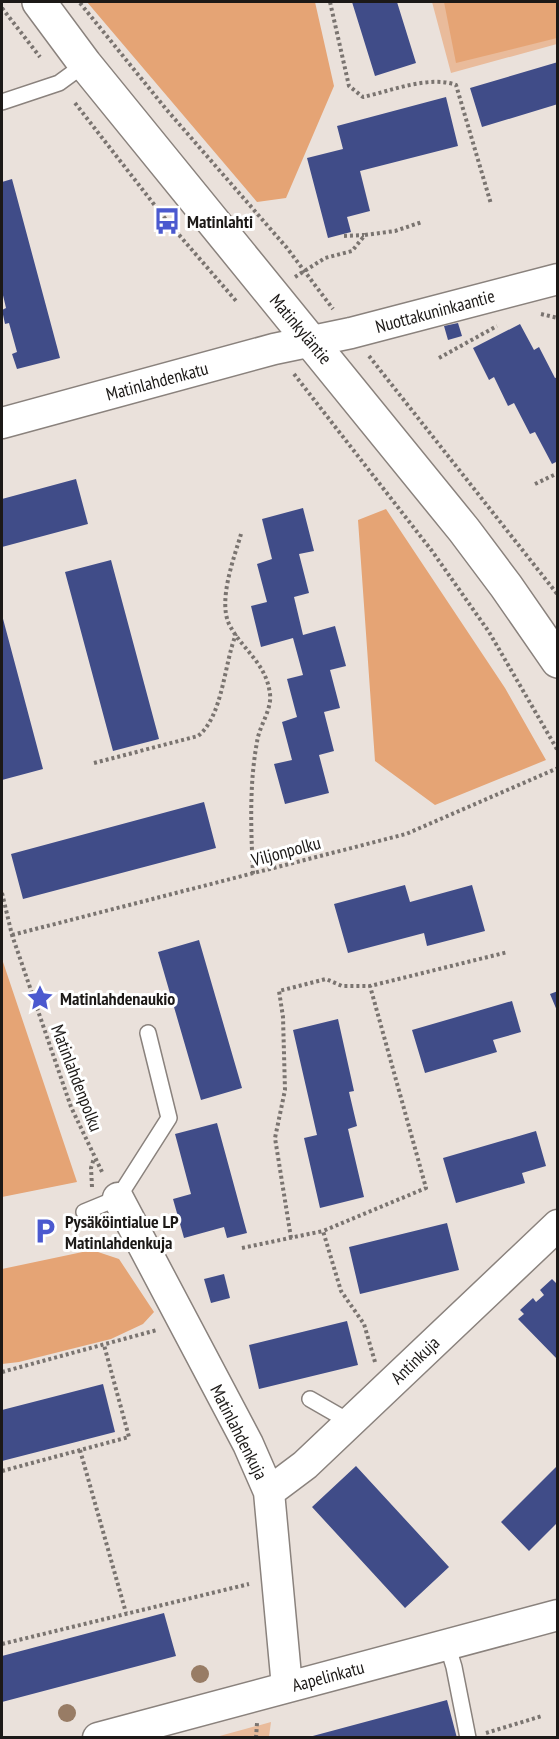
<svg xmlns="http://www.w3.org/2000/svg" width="559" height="1739" font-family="'PT Sans Narrow',sans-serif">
	<rect width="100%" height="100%" fill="#eae1db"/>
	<path fill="#e9bb9b" d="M432 2H557V44L451 73Z
		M271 1722 269 1737H216Z"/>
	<path fill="#e5a475" d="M87 2H315L334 86 286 198 257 202Z
		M444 2H557V38L456 63Z
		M386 509 505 688 546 760 435 805 375 761 358 520Z
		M2 959 77 1182 2 1197Z
		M92 1250 119 1259 154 1312 143 1324 111 1339 19 1362 2 1364V1269Z"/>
	<path fill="#404c88" d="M352 2H397L416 63 375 76Z
		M558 62V104L482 127 470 88Z
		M446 97 458 146 360 171 370 211 347 217 351 232 328 238 307 158 343 149 337 126Z
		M12 179 60 358 17 369 12 354 17 352 9 323 5 324 2 310 6 308 2 291V182Z
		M458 323 462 336 448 340 444 326Z
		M520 324 534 350 539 347 555 378 558 377V461L552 464 535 432 530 434 514 403 508 406 494 377 489 380 473 348Z
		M76 479 88 524 2 547V499Z
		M303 508 314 551 299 554 309 593 294 597 303 635 335 626 346 666 330 670 340 708 324 712 334 751 319 755 329 793 285 804 274 764 292 760 282 722 297 717 287 679 303 675 293 638 261 647 251 606 267 602 257 564 272 559 262 519Z
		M111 560 159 739 113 751 65 572Z
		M2 615 43 769 2 780Z
		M204 802 216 848 23 899 11 854Z
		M405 885 410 902 472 885 485 931 427 946 424 933 348 953 334 904Z
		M199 940 242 1088 201 1100 158 952Z
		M558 991V1013L550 994Z
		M512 1001 521 1032 493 1040 497 1052 425 1073 412 1030Z
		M338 1019 354 1091 349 1092 357 1126 348 1129 364 1197 320 1208 304 1138 317 1135 293 1030Z
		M217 1123 247 1233 227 1238 224 1227 184 1238 173 1199 191 1194 175 1134Z
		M536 1131 546 1166 522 1173 525 1183 456 1203 443 1158Z
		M447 1223 459 1270 360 1294 349 1247Z
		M224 1274 230 1298 211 1303 204 1279Z
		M552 1279 556 1283 558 1281V1360L518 1319 524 1314 520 1310 533 1298 536 1302 544 1295 540 1290Z
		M347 1321 358 1365 259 1389 249 1345Z
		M103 1384 115 1432 2 1461V1410Z
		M356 1466 449 1567 405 1608 312 1507Z
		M556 1467 558 1522 529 1551 501 1522Z
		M164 1613 176 1656 2 1702V1656Z
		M447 1700 457 1738H309V1737Z"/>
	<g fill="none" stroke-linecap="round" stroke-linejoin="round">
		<defs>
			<path id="service" d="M2 102 59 83 85 64
				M84 1212 118 1198 169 1118 148 1033
				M310 1399 350 1422
				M447 1644 454 1667 468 1738"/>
			<path id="minor" d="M2 423 274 349 351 333 558 279
				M118 1198 248 1444 269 1492 287 1687
				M269 1492 305 1465 558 1225
				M98 1738 558 1615"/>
			<path id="secondary" d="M39 2 85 64 464 530 506 586 558 661"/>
		</defs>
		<use href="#service" stroke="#8a827d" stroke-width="18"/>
		<use href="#minor" stroke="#8a827d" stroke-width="33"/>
		<use href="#secondary" stroke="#8a827d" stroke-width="36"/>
		<path stroke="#7a7470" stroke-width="4" stroke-dasharray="3 3" stroke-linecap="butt" d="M330 2 349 86 363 97C391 91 429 75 456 85L491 204
			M80 3 166 109 287 248 333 309
			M2 8 40 57
			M75 103 167 221 237 302
			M344 236 364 235
			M295 277 325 258 352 251 365 235 395 231 422 222
			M541 314 558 318
			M369 356 558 595
			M439 358 497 326
			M294 374 432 551 489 632 558 751
			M535 484 558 473
			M241 534C234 558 218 600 229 624 242 650 266 662 270 694 272 710 259 726 257 742 249 786 251 830 253 874
			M94 763 198 736C223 716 224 664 236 634
			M2 893 12 935 71 1107 103 1174
			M12 935 406 834 558 768
			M92 1187 91 1168 94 1158
			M291 1238 275 1138 285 1090 283 1017 279 991 326 979 342 986H370
			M242 1248 323 1231
			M375 1362 364 1324 341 1291 323 1231 426 1188 370 986 508 952
			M2 1372 157 1330
			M80 1450 126 1613
			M2 1471 129 1437 104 1345
			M2 1644 249 1584
			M486 1733 542 1716
			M256 1738 257 1723"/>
		<use href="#service" stroke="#fff" stroke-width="15"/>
		<use href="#minor" stroke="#fff" stroke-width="30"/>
		<use href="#secondary" stroke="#fff" stroke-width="33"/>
	</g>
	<g fill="#987c65">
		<circle cx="200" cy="1674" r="9"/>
		<circle cx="67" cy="1713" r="9"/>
	</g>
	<defs>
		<symbol id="bus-bare" viewBox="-9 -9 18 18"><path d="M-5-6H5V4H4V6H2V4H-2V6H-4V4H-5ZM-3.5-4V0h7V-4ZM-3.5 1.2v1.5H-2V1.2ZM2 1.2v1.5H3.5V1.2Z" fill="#4b59cf" stroke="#fff" stroke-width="2.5" paint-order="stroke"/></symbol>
		<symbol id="sight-bare" viewBox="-9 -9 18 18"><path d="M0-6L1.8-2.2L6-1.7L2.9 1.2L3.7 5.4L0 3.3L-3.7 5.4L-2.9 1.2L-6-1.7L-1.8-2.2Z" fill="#4b59cf" stroke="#fff" stroke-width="2.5" paint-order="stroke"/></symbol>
		<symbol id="parking-bare" viewBox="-9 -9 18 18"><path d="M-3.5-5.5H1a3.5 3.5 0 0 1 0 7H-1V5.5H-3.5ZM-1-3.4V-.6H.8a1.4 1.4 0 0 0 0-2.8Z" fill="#4b59cf" stroke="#fff" stroke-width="2.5" paint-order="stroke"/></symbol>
	</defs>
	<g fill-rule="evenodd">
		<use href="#bus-bare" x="148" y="202" width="38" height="38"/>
		<use href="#sight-bare" x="21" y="979" width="38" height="38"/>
		<use href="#parking-bare" x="26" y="1212" width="38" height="38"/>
	</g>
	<g text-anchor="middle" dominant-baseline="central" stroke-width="6" stroke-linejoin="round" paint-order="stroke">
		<g font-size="18" font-weight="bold" fill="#1c1917" stroke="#fff" text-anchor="start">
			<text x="187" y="221">Matinlahti</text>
			<text x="60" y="998">Matinlahdenaukio</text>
			<text x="65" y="1221">Pysäköintialue LP<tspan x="65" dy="21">Matinlahdenkuja</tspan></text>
		</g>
		<g font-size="18" fill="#1c1917" stroke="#fff">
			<text transform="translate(435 311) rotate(-15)">Nuottakuninkaantie</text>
			<text transform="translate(301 329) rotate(50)">Matinkyläntie</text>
			<text transform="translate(157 381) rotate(-15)">Matinlahdenkatu</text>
			<text transform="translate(286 851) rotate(-15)">Viljonpolku</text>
			<text transform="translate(77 1078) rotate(69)">Matinlahdenpolku</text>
			<text transform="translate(415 1360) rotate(-44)">Antinkuja</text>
			<text transform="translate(239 1432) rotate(63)">Matinlahdenkuja</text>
			<text transform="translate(328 1676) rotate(-15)">Aapelinkatu</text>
		</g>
	</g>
	<rect width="559" height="1739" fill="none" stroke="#1c1917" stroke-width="6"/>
</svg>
